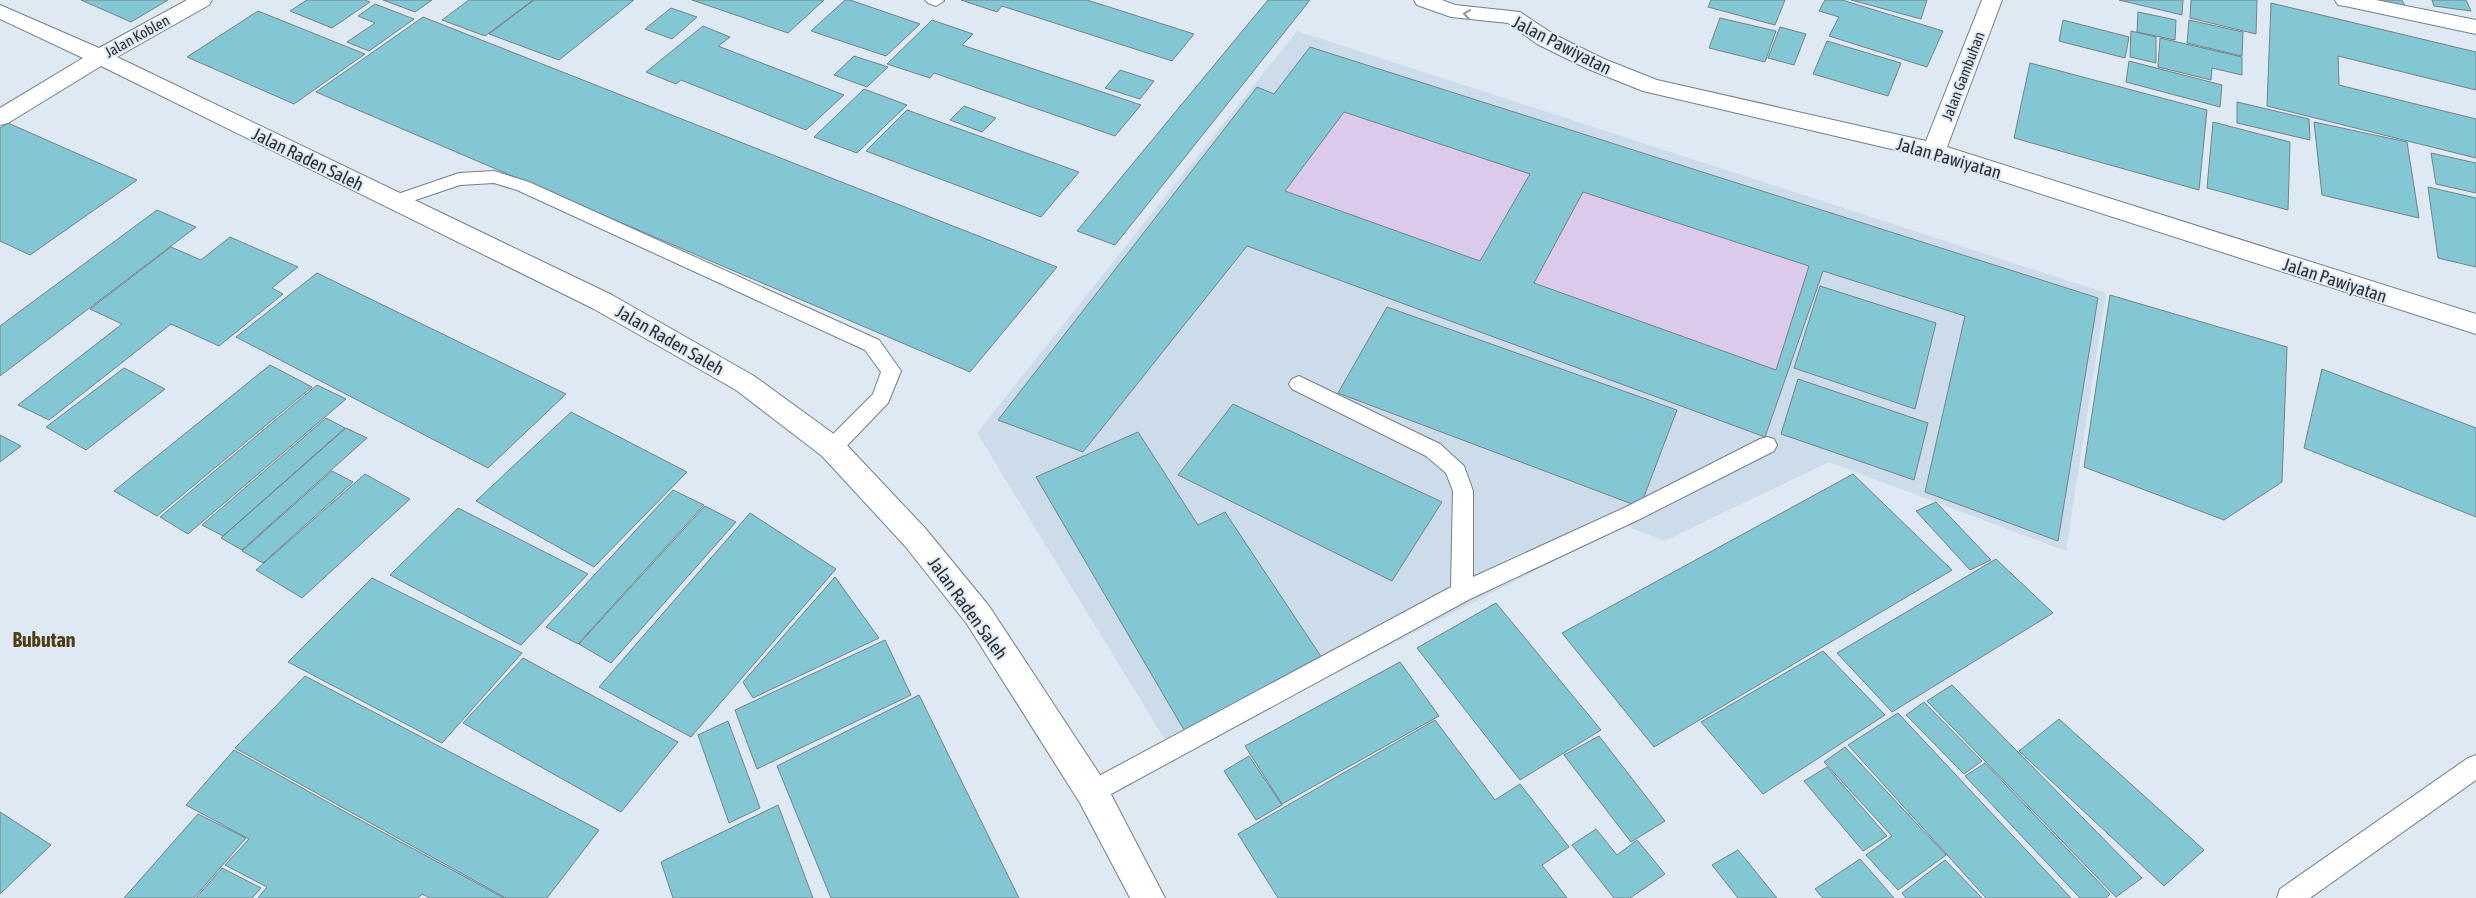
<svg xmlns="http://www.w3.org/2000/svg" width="2476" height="898" font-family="'Asap Condensed',sans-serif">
	<rect width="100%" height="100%" fill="#dee9f3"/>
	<path fill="#ccdceb" d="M1297 31 2106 293 2066 551 1829 462 1664 541 1624 525 1175 756 977 433Z"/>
	<path fill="#dccaea" d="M1344 112 1530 174 1480 261 1285 191Z
		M1583 192 1809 266 1776 370 1534 283Z"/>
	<path fill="#83c7d5" stroke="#748386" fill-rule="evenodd" d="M81 0H168L131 22Z
		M307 0H365L370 2 332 28 290 11Z
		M383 0H432L415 12Z
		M469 0H533L485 36 442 20Z
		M534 0H634L559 60 489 34Z
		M692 0H824L788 33Z
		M845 0H850L920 24 886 56 811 31Z
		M961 0H1087L1194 34 1172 61 1002 6 997 12Z
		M1268 0H1310L1115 245 1077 231Z
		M1711 0H1785L1775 25 1708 7Z
		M1825 0H1842L1943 31 1927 67 1829 36 1839 17 1819 11Z
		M1851 0H1927L1921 19Z
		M2119 0H2183L2182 15Z
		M2191 0H2257L2256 34 2190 18Z
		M2378 0H2402L2405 6 2378 2Z
		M2432 0H2466L2471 11 2434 6Z
		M2271 3 2476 52V90L2338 56 2339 85 2476 119V158L2267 106Z
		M375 4 414 19 369 51 347 42 375 23 358 16Z
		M671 8 697 17 672 39 645 29Z
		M258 11 365 54 294 104 187 57Z
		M2138 12 2176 20 2175 40 2137 32Z
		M423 17 1057 267 970 372 316 92Z
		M1720 18 1776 31 1765 62 1709 48Z
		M932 20 973 34 962 45 1141 105 1115 136 934 73 930 78 887 64Z
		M2063 20 2129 37 2125 58 2059 41Z
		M2189 20 2243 32 2242 56 2187 43Z
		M703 26 730 37 718 46 844 95 806 130 681 80 676 84 646 72Z
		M1780 27 1806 34 1794 65 1768 58Z
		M2131 31 2156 37V63L2130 57Z
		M2160 38 2242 57V75L2212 68 2211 80 2158 67Z
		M1827 41 1901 63 1888 96 1813 74Z
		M1310 47 2098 298 2058 541 1925 492 1965 316 1823 271 1765 437 1247 246 1083 452 998 420 1257 87 1274 94ZM1344 112 1530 174 1480 261 1285 191ZM1583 192 1809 266 1776 370 1534 283Z
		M854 56 888 67 867 87 834 75Z
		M2129 61 2222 85 2220 107 2126 82Z
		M2030 63 2207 110 2199 190 2014 138Z
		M1120 70 1154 81 1140 99 1105 88Z
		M864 89 907 105 857 153 814 137Z
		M2237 102 2309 119 2310 140 2237 123Z
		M964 106 996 118 982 132 950 120Z
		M907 110 1079 172 1041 217 866 151Z
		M2213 122 2290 142 2288 210 2207 188Z
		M2314 122 2407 142 2419 218 2322 195Z
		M8 123 137 180 30 255 0 241V128Z
		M2431 153 2476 163V193L2436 184Z
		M2428 187 2476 198V267L2438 258Z
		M157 210 196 227 0 376V326Z
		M230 237 298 267 272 288 283 294 219 346 171 324 49 420 18 405 122 324 90 309 171 247 201 260Z
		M317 273 566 394 488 468 236 337Z
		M1820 286 1936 323 1915 409 1794 368Z
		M2110 295 2287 347 2282 482 2224 520 2084 467Z
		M1387 307 1677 410 1640 507 1338 393Z
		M270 365 312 387 157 516 114 491Z
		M124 368 165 389 86 450 46 427Z
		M2322 369 2476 428V517L2304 448Z
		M1798 379 1928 423 1914 480 1781 434Z
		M317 385 346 399 188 534 160 517Z
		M1233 404 1442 502 1392 581 1178 475Z
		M571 412 687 472 594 567 476 501Z
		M326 418 345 428 223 536 202 525Z
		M346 428 367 438 242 550 221 538Z
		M1138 432 1198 525 1225 512 1326 664 1187 735 1036 477Z
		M0 435 21 446 0 462Z
		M332 471 353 482 263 563 242 551Z
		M365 474 410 499 302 598 256 570Z
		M1853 474 1952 570 1654 747 1562 633Z
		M673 490 704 505 578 644 546 627Z
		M1936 502 1991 560 1970 570 1916 511Z
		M705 506 736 522 611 663 579 644Z
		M458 508 588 574 521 645 390 575Z
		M750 513 836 569 691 737 599 687Z
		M1996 559 2053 613 1892 712 1837 653Z
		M835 577 879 638 753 698 743 682Z
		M372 578 522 653 442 743 288 662Z
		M1496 603 1601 730 1520 780 1417 648Z
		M885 640 911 695 757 769 735 710Z
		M1823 651 1885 715 1763 794 1701 722Z
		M523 658 678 742 621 812 463 723Z
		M1400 662 1439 716 1282 804 1245 746Z
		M305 676 599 830 547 898H506L235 748Z
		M1952 685 2142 878 2116 897 1927 701Z
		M919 695 1019 898H831L777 766Z
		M1924 702 1982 761 1964 774 1906 715Z
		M1898 713 2071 898H1986L1848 745Z
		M2059 719 2204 850 2164 886 2019 751Z
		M1435 720 1495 800 1520 784 1569 847 1542 865 1567 898H1278L1238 834Z
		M728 721 760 808 729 823 698 735Z
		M1599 736 1665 821 1631 842 1564 755Z
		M1845 747 1946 855 1898 890 1866 855 1892 836 1824 762Z
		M234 750 340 809 504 898H430L422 894 418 898H258L267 887 225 865 249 839 186 805Z
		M1249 756 1282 805 1256 820 1224 771Z
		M1985 763 2110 894 2106 898H2080L1965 776Z
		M1827 767 1887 836 1863 851 1804 781Z
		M778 805 813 898H673L661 862Z
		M0 812 51 845 0 894Z
		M198 814 246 838 194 898H124Z
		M1596 829 1617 855 1637 840 1665 874 1630 898H1614L1572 845Z
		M1738 850 1777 898H1738L1712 865Z
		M1860 859 1894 898H1823L1815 889Z
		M1945 860 1982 898H1906L1902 893Z
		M222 868 261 888 252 898H196Z"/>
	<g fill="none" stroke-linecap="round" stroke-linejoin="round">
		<defs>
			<path id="service" d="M925 0H943L944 1 936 6 928 3Z
				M494 171 529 182 879 340 901 371 888 403 839 454 832 456 825 454 822 448 825 442 873 394 881 372 865 350 517 190 494 183 460 185 395 207 389 205 386 201 389 197 459 173Z
				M1299 376 1440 444 1464 466 1473 491V577L1626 507 1760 439 1767 437 1774 439 1777 445 1774 451 1640 519 1470 599 1100 800 1092 803 1084 800 1080 792 1084 784 1451 587 1453 491 1446 473 1426 456 1292 389 1289 384 1292 379Z
				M2476 755V780L2310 898H2277L2280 889 2468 758Z"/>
			<path id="minor" d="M187 0H212L209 5 117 57 612 295 754 376 842 440 925 528 989 606 1104 781 1165 898H1130L1080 803 967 624 905 546 822 456 736 390 594 309 101 66 8 123 0 125V108L83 58 0 19V5L99 48Z
				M1414 0H1442L1455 5 1520 12 1553 34 1604 59 1657 80 1926 141 1982 0H2002L1947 147 2476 314V334L1930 158 1643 91 1588 69 1537 44 1508 23 1451 17 1417 5Z
				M2335 0H2376L2476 20V34L2345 6 2338 5Z"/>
		</defs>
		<use href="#service" stroke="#757f87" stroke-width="2"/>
		<use href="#minor" stroke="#757f87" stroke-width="2"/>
		<use href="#service" fill="#fff" fill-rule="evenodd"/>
		<use href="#minor" fill="#fff" fill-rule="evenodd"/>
	</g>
	<defs><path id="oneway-chevron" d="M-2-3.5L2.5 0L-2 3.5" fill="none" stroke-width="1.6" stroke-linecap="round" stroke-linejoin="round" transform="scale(1.25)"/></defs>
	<use stroke="#96989a" href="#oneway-chevron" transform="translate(1467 14) rotate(-171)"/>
	<g text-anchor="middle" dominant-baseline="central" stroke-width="4" stroke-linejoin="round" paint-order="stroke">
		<g font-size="15" fill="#2c3034" stroke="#dee9f3">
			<text transform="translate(137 36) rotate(-29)">Jalan Koblen</text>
			<text transform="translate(1963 76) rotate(-69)">Jalan Gambuhan</text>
		</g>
		<g font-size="18" fill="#2c3034" stroke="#dee9f3">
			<text transform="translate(1562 45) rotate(27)">Jalan Pawiyatan</text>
			<text transform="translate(1949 158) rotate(16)">Jalan Pawiyatan</text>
			<text transform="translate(308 159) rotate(26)">Jalan Raden Saleh</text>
			<text transform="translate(2335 280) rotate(18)">Jalan Pawiyatan</text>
			<text transform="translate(670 340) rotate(30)">Jalan Raden Saleh</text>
			<text transform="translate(968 608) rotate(54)">Jalan Raden Saleh</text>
		</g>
		<g font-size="20" font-weight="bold" fill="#503c16" stroke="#dee9f3">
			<text x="44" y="639">Bubutan</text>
		</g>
	</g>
</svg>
